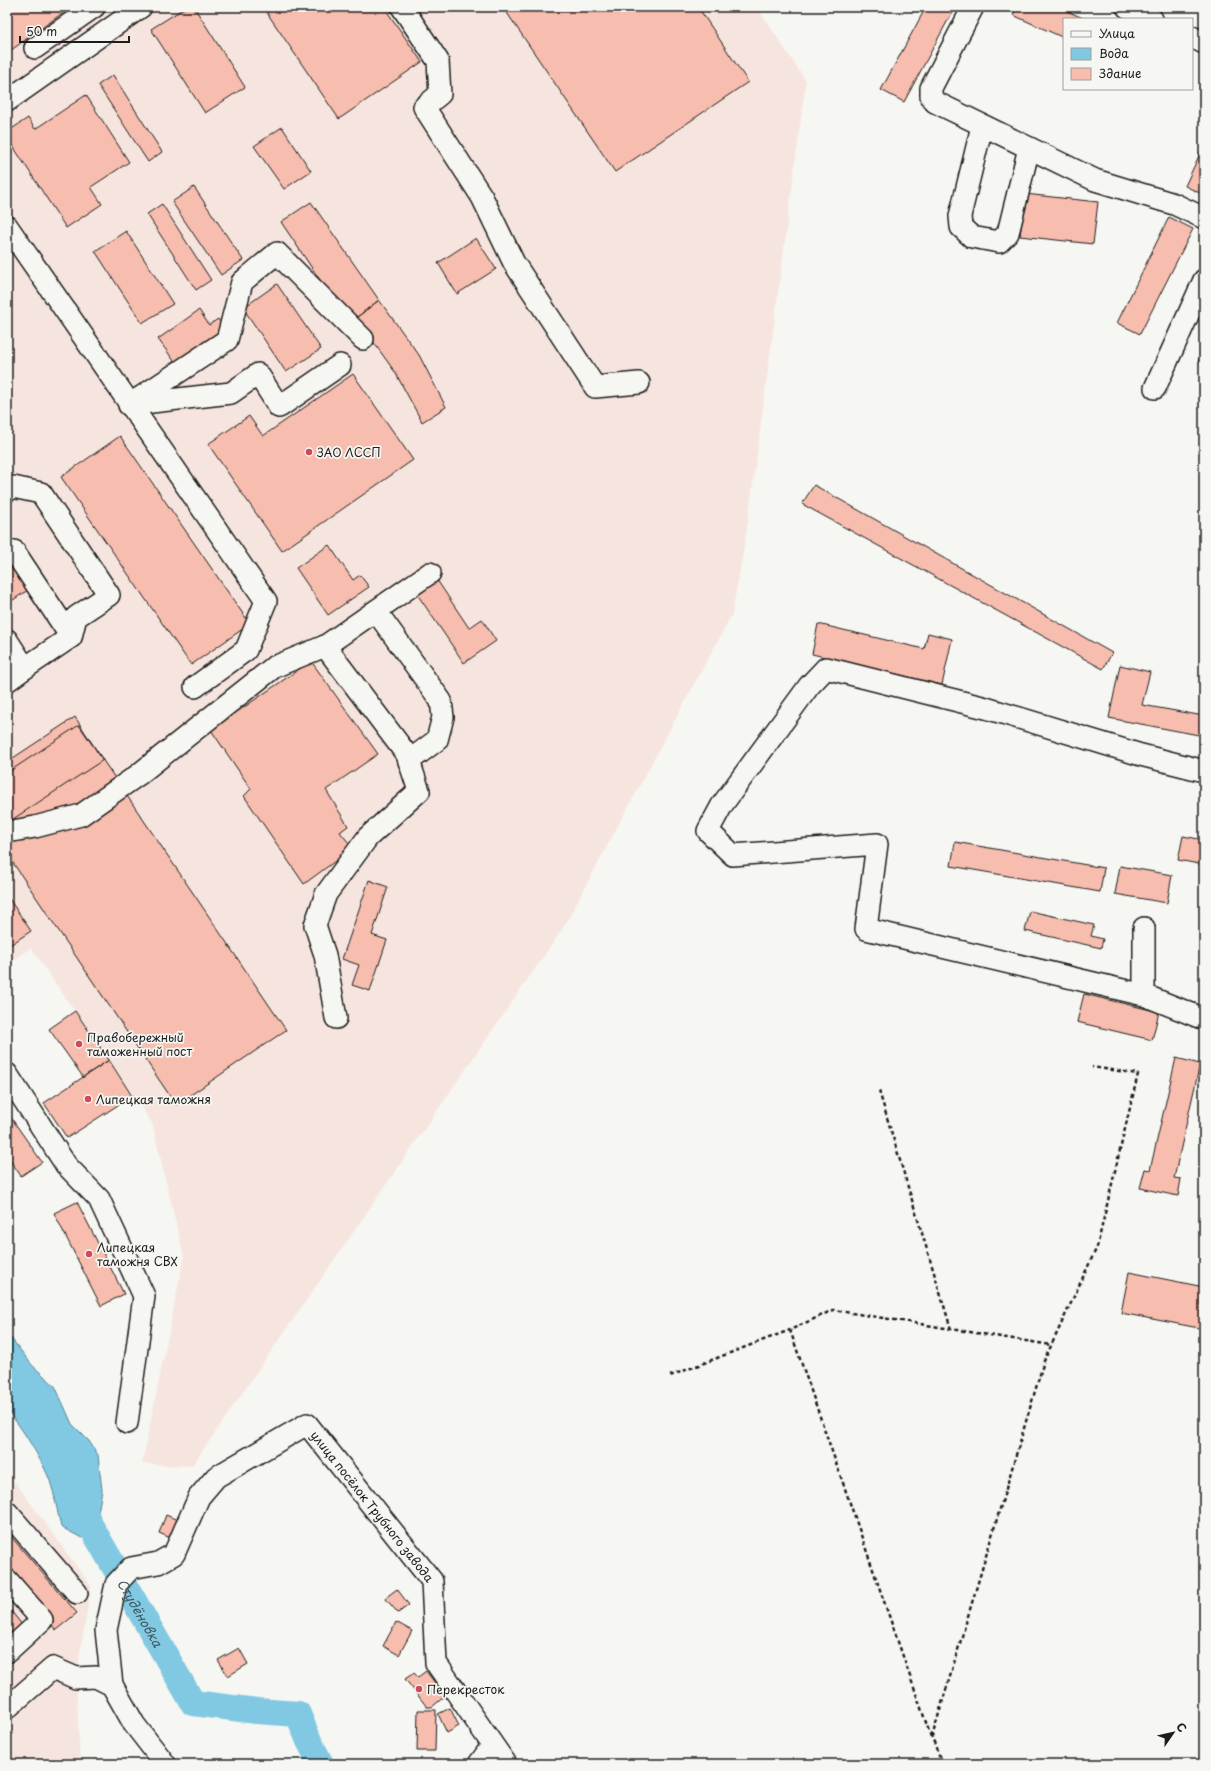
<svg xmlns="http://www.w3.org/2000/svg" width="1211" height="1771" font-family="'Playpen Sans',sans-serif">
	<rect width="100%" height="100%" fill="#f6f6f2"/>
	<filter id="ink" filterUnits="userSpaceOnUse"><feTurbulence type="fractalNoise" baseFrequency=".025" numOctaves="2"/><feDisplacementMap in="SourceGraphic" scale="8" xChannelSelector="R" yChannelSelector="G"/><feConvolveMatrix kernelMatrix="1 2 1 2 8 2 1 2 1" color-interpolation-filters="sRGB"/></filter>
	<g filter="url(#ink)">
		<path fill="#f6e5de" d="M7 7H757L806 81 747 529 732 614 563 928 192 1466 142 1464 184 1257 152 1123 31 948 7 965Z
			M7 1471 91 1586 76 1678 80 1764H7Z"/>
		<path fill="#81c9e2" stroke="#598493" d="M7 1333 32 1365 55 1386 72 1424 89 1441 98 1455 102 1490 97 1519 82 1538 61 1527C57 1511 55 1495 50 1481 45 1466 19 1421 7 1412Z"/>
		<g fill="none" stroke-linecap="round" stroke-linejoin="round">
			<path stroke="#81c9e2" stroke-width="26" id="s1" d="M79 1494 89 1523 193 1703 257 1711 298 1714 309 1741 321 1764"/>
		</g>
		<path fill="#f7bdae" stroke="#1c1c1c" d="M7 7H71L7 53Z
			M186 7H194L245 87 205 113 151 29Z
			M263 7H384L422 62 339 119Z
			M503 7H698L748 82 615 172Z
			M926 7H955L904 102 881 90Z
			M1017 7H1058L1085 19H1064V38L1013 15Z
			M113 75 162 152 148 162 98 85Z
			M86 95 129 162 91 187 102 204 66 228 7 137V132L28 118 35 129Z
			M282 127 311 171 284 189 254 146Z
			M1204 145V195L1185 186Z
			M194 187 243 260 221 275 172 202Z
			M1025 194 1098 202 1093 244 1020 236Z
			M311 202 379 300 356 318 326 289 281 222Z
			M162 204 211 280 196 290 147 214Z
			M1169 217 1193 229 1140 334 1117 323Z
			M126 231 173 304 142 323 95 251Z
			M476 238 496 269 457 294 438 263Z
			M277 284 321 349 286 372 243 308Z
			M379 300 419 355 446 407 422 422 395 372 356 318Z
			M199 310 209 325 218 319 226 330 177 365 158 339Z
			M1204 349V364L1198 361Z
			M353 374 413 460 282 551 208 444 249 416 263 436Z
			M120 436 250 624 191 665 61 477Z
			M814 485 1112 653 1103 669 802 504Z
			M329 545 353 580 360 575 369 587 328 615 296 568Z
			M7 558 28 590 10 602 7 597Z
			M437 580 469 628 482 619 496 641 464 663 417 594Z
			M818 624 924 649 928 633 952 639 942 685 812 654Z
			M311 661 378 754 326 790 348 826 340 832 353 848 304 884 244 796 251 789 211 730Z
			M1120 665 1150 672 1142 705 1204 716V736L1109 718Z
			M75 717 103 760 7 823V762Z
			M79 725 286 1030 176 1105 7 854V773Z
			M1183 836 1204 840V865L1178 860Z
			M955 842 1104 868 1100 892 951 866Z
			M1120 866 1172 875 1167 903 1115 894Z
			M369 880 388 887 372 935 387 940 370 991 352 985 359 965 342 959Z
			M7 896 31 931 7 947Z
			M1030 911 1094 925 1091 936 1103 939 1101 948 1025 931Z
			M1084 994 1159 1012 1152 1040 1077 1022Z
			M75 1011 109 1060 83 1077 49 1029Z
			M1176 1058 1200 1064 1174 1178 1181 1179 1178 1196 1140 1188 1145 1169 1150 1170Z
			M109 1060 132 1096 67 1138 44 1103Z
			M7 1112 42 1162 21 1176 7 1156Z
			M77 1202 124 1294 101 1306 54 1213Z
			M1129 1272 1204 1287V1329L1121 1313Z
			M166 1515 180 1521 173 1539 159 1533Z
			M7 1532 77 1613 56 1630 7 1573Z
			M397 1589 409 1605 398 1613 385 1598Z
			M7 1606 23 1626 7 1639Z
			M396 1622 412 1631 399 1655 383 1646Z
			M239 1648 248 1664 228 1676 218 1660Z
			M426 1671 445 1696 432 1707H427L405 1679 414 1673 418 1677Z
			M450 1708 459 1726 447 1733 438 1714Z
			M418 1710H436L435 1751H417Z"/>
		<g fill="none" stroke-linecap="round" stroke-linejoin="round">
			<defs>
				<g id="minor">
					<path d="M402 7 438 61 440 94 424 107 482 197 514 263 595 387 639 383"/>
					<path d="M973 7 931 88V96L935 102 1095 180 1174 204 1204 218"/>
					<path d="M1127 7 1152 19"/>
					<path d="M1192 37 1204 43"/>
					<path d="M35 48 94 7"/>
					<path d="M7 101 141 7"/>
					<path d="M982 126 960 216 961 227 972 237 999 242 1008 233 1029 148"/>
					<path d="M7 226 266 601 246 650 195 687"/>
					<path d="M1155 388 1204 280"/>
					<path d="M134 404 231 393 258 374 279 407 340 365"/>
					<path d="M129 405 227 340 242 282 277 253 363 339"/>
					<path d="M7 491 13 487 41 493 109 595 76 617 71 637 25 668"/>
					<path d="M14 551 71 637"/>
					<path d="M376 611 441 701 443 717 437 740 409 761"/>
					<path d="M7 640 25 668 7 681"/>
					<path d="M325 646 407 755 419 791 368 837 326 894 315 925 325 955 336 1018"/>
					<path d="M7 832 35 827 81 815 138 775 274 667 325 646 430 573"/>
					<path d="M1144 928V995L1204 1019"/>
					<path d="M1144 995 866 929 877 844 733 855 708 831 722 805 809 686 826 668 986 708 1141 755 1204 771"/>
					<path d="M7 1074 66 1165 99 1199 144 1296 127 1423"/>
					<path d="M7 1512 77 1593"/>
					<path d="M7 1580 42 1620 7 1652"/>
					<path id="s2" d="M112 1685 106 1630 116 1584 131 1568 158 1563 174 1554 199 1497 216 1477 307 1424 432 1581 436 1663 506 1764"/>
					<path d="M7 1708 53 1668 76 1678 96 1677 112 1685 134 1724 165 1764"/>
					<path d="M479 1764 492 1746"/>
				</g>
			</defs>
			<use href="#minor" stroke="#1c1c1c" stroke-width="24"/>
			<path stroke="#1c1c1c" stroke-width="2.5" stroke-dasharray="4 3" stroke-linecap="butt" d="M879 1091 951 1329
				M670 1376 790 1330
				M931 1737 790 1330 833 1310 1051 1345
				M942 1764 932 1737 1044 1361 1097 1247 1138 1074 1092 1067"/>
			<use href="#minor" stroke="#f6f6f2" stroke-width="21"/>
		</g>
	</g>
	<g fill="#d1495b" stroke="#f6f6f2" stroke-width="1.5">
		<circle cx="309" cy="452" r="4"/>
		<circle cx="79" cy="1044" r="4"/>
		<circle cx="88" cy="1099" r="4"/>
		<circle cx="89" cy="1254" r="4"/>
		<circle cx="419" cy="1689" r="4"/>
	</g>
	<g text-anchor="middle" dominant-baseline="central" stroke-width="3.5" stroke-linejoin="round" paint-order="stroke">
		<g font-size="12" fill="#1c1c1c" stroke="#f6f6f2" text-anchor="start">
			<text x="317" y="452">ЗАО ЛССП</text>
			<text x="87" y="1037">Правобережный<tspan x="87" dy="14">таможенный пост</tspan></text>
			<text x="96" y="1099">Липецкая таможня</text>
			<text x="97" y="1247">Липецкая<tspan x="97" dy="14">таможня СВХ</tspan></text>
			<text x="427" y="1689">Перекресток</text>
		</g>
		<g font-size="12" fill="#1c1c1c" stroke="#f6f6f2">
			<text stroke="none"><textPath href="#s2" startOffset="469">улица посёлок Трубного завода</textPath></text>
		</g>
		<g font-size="13" font-style="italic" fill="#3f5961" stroke="#f6f6f2">
			<text stroke="none"><textPath href="#s1" startOffset="134">Студёновка</textPath></text>
		</g>
	</g>
	<rect width="1211" height="1771" fill="none" stroke="#f6f6f2" stroke-width="24"/>
	<rect x="12" y="12" width="1187" height="1747" fill="none" stroke="#1c1c1c" stroke-width="1.5" filter="url(#ink)"/>
	<rect x="1063" y="18" width="130" height="72" fill="#f6f6f2" stroke="#9f9f9c"/>
	<rect x="1071" y="31" width="20" height="6" fill="#f6f6f2" stroke="#9f9f9c"/>
	<text x="1099" y="38" font-size="12" fill="#1c1c1c">Улица</text>
	<rect x="1071" y="48" width="20" height="12" fill="#81c9e2" stroke="#9f9f9c"/>
	<text x="1099" y="58" font-size="12" fill="#1c1c1c">Вода</text>
	<rect x="1071" y="68" width="20" height="12" fill="#f7bdae" stroke="#9f9f9c"/>
	<text x="1099" y="78" font-size="12" fill="#1c1c1c">Здание</text>
	<g transform="translate(1173 1733) rotate(56)" stroke="#f6f6f2" stroke-width="3" paint-order="stroke">
	<path d="M0-3L7 15L0 10L-7 15Z" fill="#1c1c1c"/>
	<text y="-6" font-size="11" font-weight="bold" text-anchor="middle" fill="#1c1c1c">С</text>
	</g>
	<path d="M20 36v6h109v-6" fill="none" stroke="#1c1c1c" stroke-width="2"/>
	<text x="26" y="36" font-size="12" fill="#1c1c1c" stroke="#f6f6f2" stroke-width="3" paint-order="stroke">50 m</text>
</svg>
